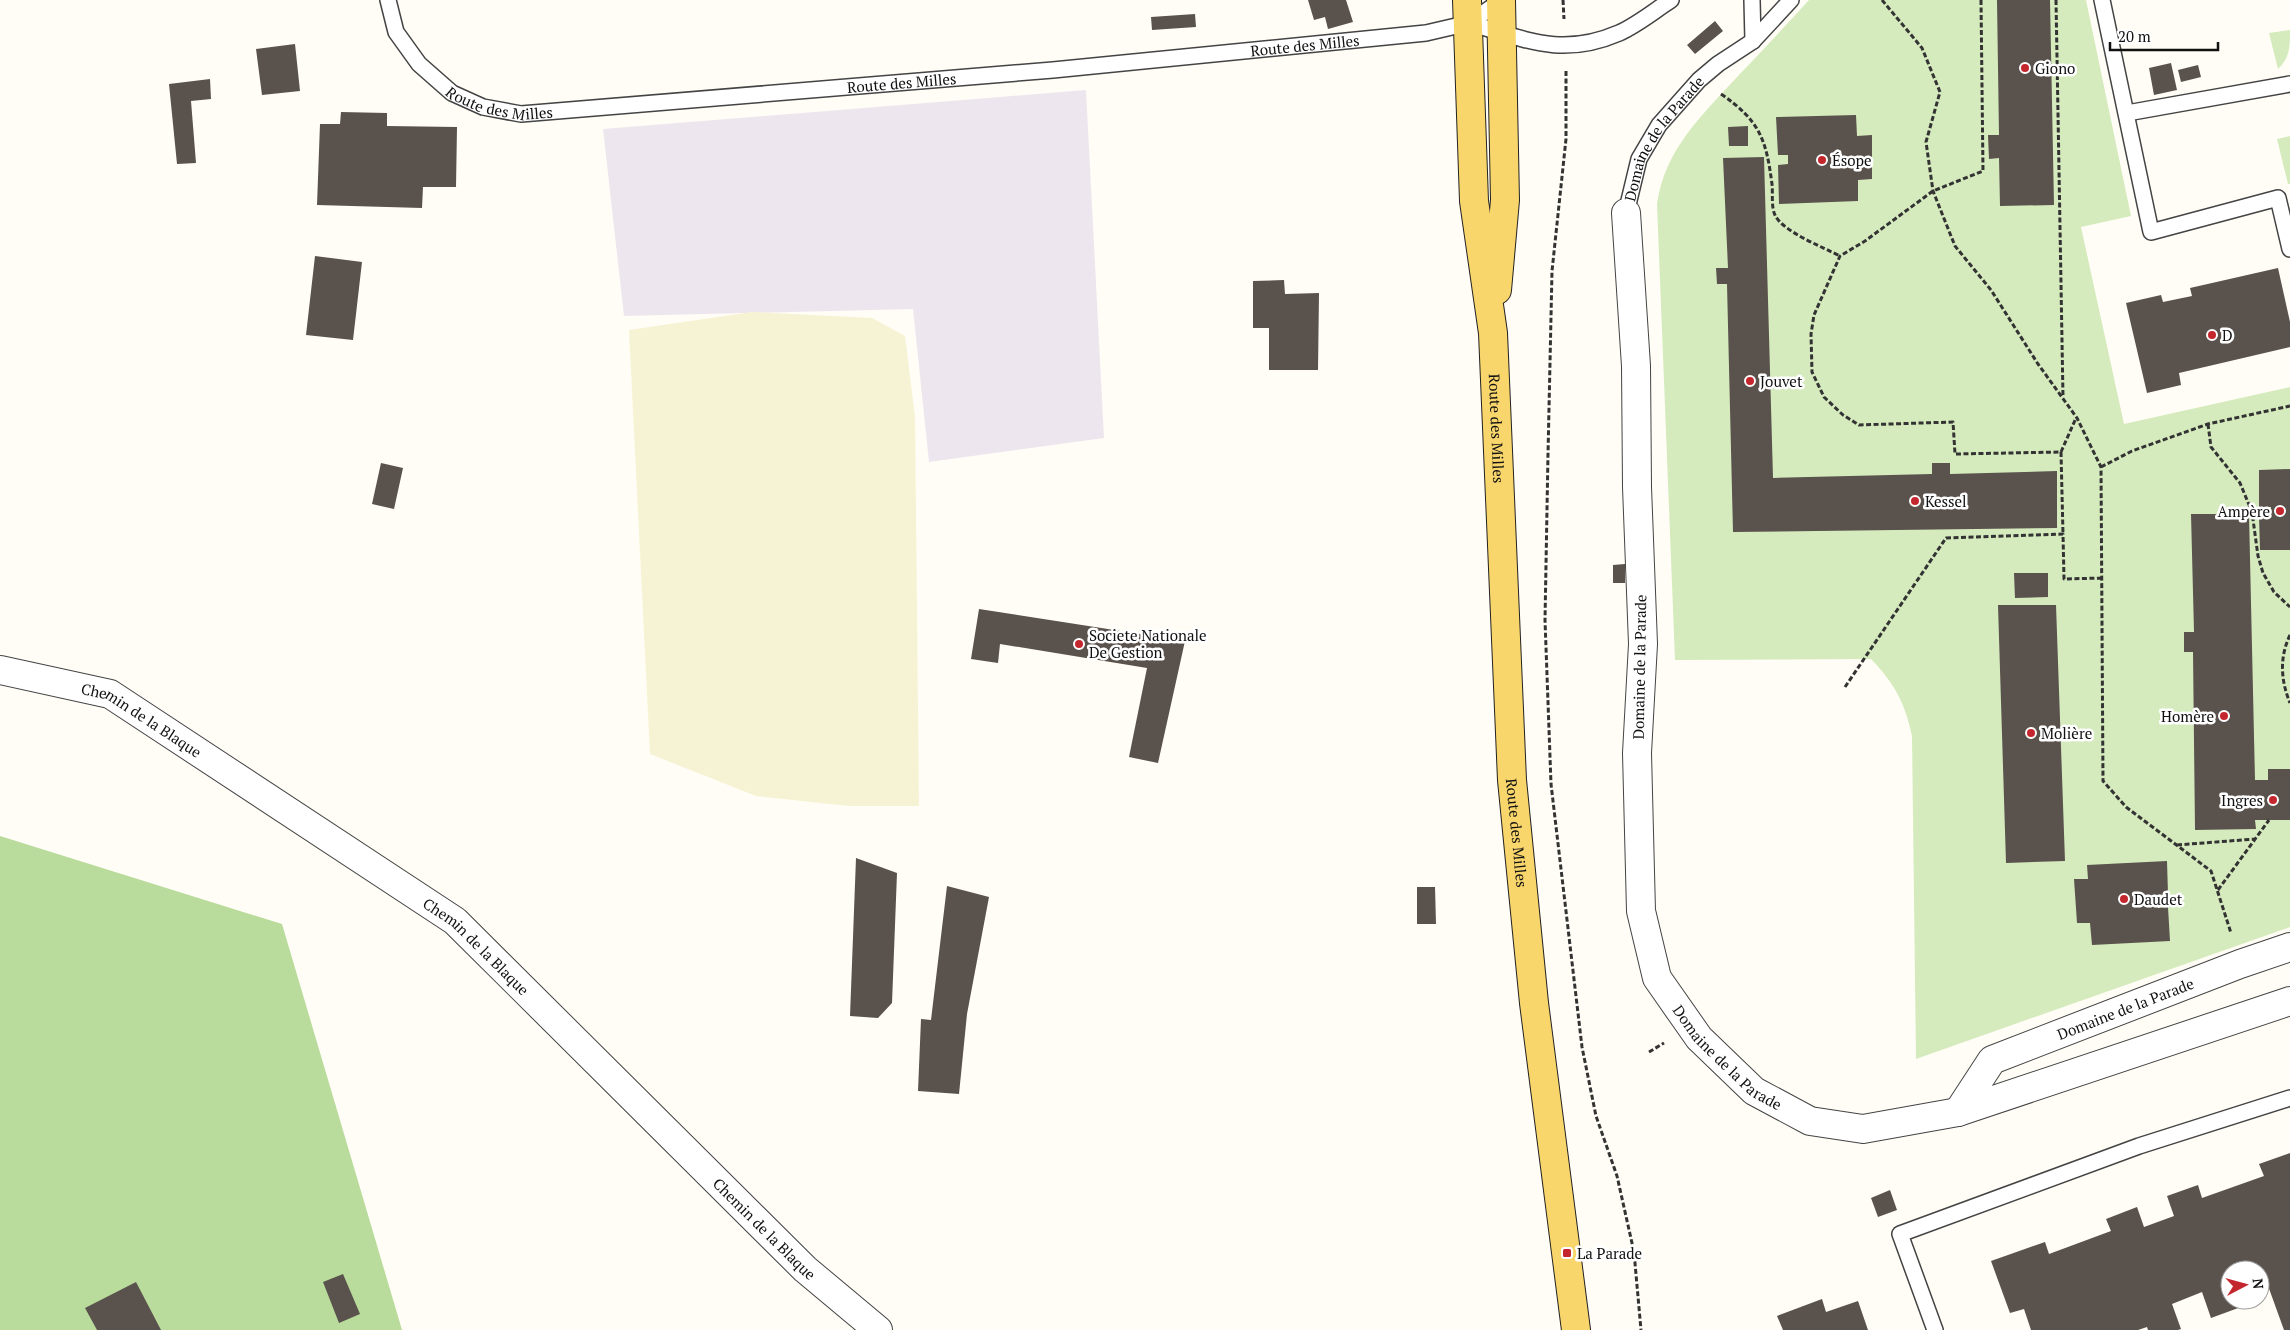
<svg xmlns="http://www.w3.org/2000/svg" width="2290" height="1330" font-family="'PT Serif',serif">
	<rect width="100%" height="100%" fill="#fffdf5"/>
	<path fill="#eee6ef" d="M1086 90 1104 438 929 462 913 309 624 316 603 129Z"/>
	<path fill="#f6f3d4" d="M752 312 872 318 905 336 915 417 919 806H849L756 796 650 754 629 330Z"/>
	<path fill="#d5ebbd" d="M1809 0H2086L2131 216 2081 227 2124 424 2290 387V927L1916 1059 1912 736C1905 703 1895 684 1871 659L1675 660 1657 204C1665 149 1702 115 1738 76 1762 51 1786 25 1809 0Z
		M2290 30C2290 46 2290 58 2278 69L2269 33Z
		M2290 136V184H2288L2277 139Z"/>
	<path fill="#b9dc9c" d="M0 836 282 924 402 1330H0Z"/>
	<path fill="#5a524d" d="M1308 0H1346L1353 22 1328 29 1325 17 1314 20Z
		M1997 0H2050L2054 205 2000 206 1999 158 1989 159 1988 135H1999Z
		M1195 14 1196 27 1152 30 1151 17Z
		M1715 21 1723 31 1695 54 1687 45Z
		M295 44 300 91 262 95 256 49Z
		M2171 63 2177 90 2154 95 2149 68Z
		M2198 65 2201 77 2181 82 2178 70Z
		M210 79 211 99 191 101 196 163 177 164 169 84Z
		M341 112 387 113V126L457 127 456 187H423L422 208 317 205 320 124H340Z
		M1856 115 1857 136 1872 135V179L1858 180V201L1779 204 1778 165 1788 164V155H1778L1776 117Z
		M1748 126V146H1729L1728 127Z
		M1764 157 1773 478 1932 474V463H1950V474L2057 471V528L1733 532 1727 284H1717L1716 268H1728L1723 158Z
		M315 256 362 262 353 340 306 335Z
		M2278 268 2290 322V347L2179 373 2181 385 2147 393 2126 303 2161 295 2163 302 2192 296 2190 288Z
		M1284 280 1285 294 1319 293 1318 370H1269V328H1253V281Z
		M381 463 403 468 394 509 372 504Z
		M2290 469V550H2260L2259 516H2270L2271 507H2259V470Z
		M2191 514H2249L2255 780H2268V769H2290V820H2255L2256 829 2195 830 2193 652H2184V632H2194Z
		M1625 564V583H1613V565Z
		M2014 573H2048V597L2015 598Z
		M1998 605H2056L2065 861 2006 863Z
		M979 609 1185 641 1158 763 1129 757 1147 668 1000 644 998 663 971 659Z
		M856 858 897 873 892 1003 878 1018 850 1016Z
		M2167 861 2168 894 2158 895V908L2168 907 2170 941 2092 945 2090 923H2077L2074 879H2088L2087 865Z
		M947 886 989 897 967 1014 959 1094 918 1091 921 1019 931 1020Z
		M1417 887H1435L1436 924H1417Z
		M2290 1153V1330H2284L2267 1283 2260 1286V1270H2230V1300H2238L2241 1307 2211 1318 2202 1292 2172 1304 2181 1329 2178 1330H2148L2147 1327 2138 1330H2031L2024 1309 2010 1313 1991 1261 2045 1242 2049 1254 2111 1231 2106 1219 2137 1207 2144 1227 2174 1216 2167 1196 2198 1185 2202 1198 2264 1176 2259 1164Z
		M1890 1190 1897 1210 1878 1217 1871 1198Z
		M343 1274 360 1314 339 1323 323 1282Z
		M136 1282 161 1330H97L85 1308Z
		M1822 1299 1826 1312 1858 1301 1868 1330H1783L1777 1316Z"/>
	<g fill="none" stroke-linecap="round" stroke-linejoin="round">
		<defs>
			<g id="lane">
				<path id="s1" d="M388 0 396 32 419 64 452 93 483 107 521 114 1053 70 1426 33 1469 23 1502 0"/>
				<path d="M1752 0 1753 41"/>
				<path d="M2102 0 2151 232 2278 198 2290 249"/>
				<path d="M1469 23C1525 39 1561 58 1619 33 1637 25 1654 11 1671 0"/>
				<path d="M2127 113 2290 84"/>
				<path id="s2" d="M1626 213 1639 159 1659 125 1699 80 1718 64 1753 41 1791 0"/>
				<path d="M1935 1330 1900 1234 2139 1146 2290 1098"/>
			</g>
			<g id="street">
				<path id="s3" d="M1626 213 1636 366 1637 487 1643 644 1637 753 1641 911 1657 978 1699 1038 1754 1091 1810 1121 1863 1129 1958 1112 2290 1001"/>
				<path id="s4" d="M0 670 110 694 455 921 805 1269 878 1330"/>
				<path id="s5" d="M1958 1112 1992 1060 2240 964 2290 947"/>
			</g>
			<g id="primary">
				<path id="s6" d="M1467 0 1474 201 1493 333 1512 780 1534 1003 1576 1330"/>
				<path d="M1497 290 1505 200 1501 0"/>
			</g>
		</defs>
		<use href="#lane" stroke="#444" stroke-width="18"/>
		<use href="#street" stroke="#444" stroke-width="30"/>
		<use href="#primary" stroke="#222" stroke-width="30"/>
		<path stroke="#333" stroke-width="3" stroke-dasharray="5 2.5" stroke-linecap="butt" d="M1563 0 1564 19
			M1882 0 1922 48 1940 92 1926 142 1933 191 1955 246 1991 290 2038 364 2077 418 2101 467 2103 781 2126 807 2211 871 2231 933
			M1981 0 1983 171 1933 191 1865 241 1840 256 1814 315 1811 334 1812 372 1824 397 1843 415 1859 425 1953 422 1955 454 2061 452 2076 418
			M2056 0 2063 397
			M1566 71V139L1552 271 1548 454 1545 620 1551 784 1582 1047 1596 1116 1617 1176 1634 1252 1641 1330
			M1721 94C1760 121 1766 139 1772 184 1773 193 1771 207 1775 215 1783 232 1823 247 1840 256
			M2208 424 2211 447 2240 483 2252 512 2258 556 2263 573 2274 592 2290 607
			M2061 452 2063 534
			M2101 467 2132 451 2208 424 2290 406
			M2290 635C2279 658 2281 681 2290 703
			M1845 687 1946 538 2063 534 2064 579 2102 578
			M2177 845 2255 839
			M2218 890 2269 820
			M1649 1052 1664 1043"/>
		<use href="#lane" stroke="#fff" stroke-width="15"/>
		<use href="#street" stroke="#fff" stroke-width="28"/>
		<use href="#primary" stroke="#f9d66b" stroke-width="28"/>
	</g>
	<g fill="#c4262e" stroke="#fff" stroke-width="2">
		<circle cx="2025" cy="68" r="5"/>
		<circle cx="1822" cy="160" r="5"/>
		<circle cx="2212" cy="335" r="5"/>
		<circle cx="1750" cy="381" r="5"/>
		<circle cx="1915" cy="501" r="5"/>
		<circle cx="2280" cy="511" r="5"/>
		<circle cx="1079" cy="644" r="5"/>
		<circle cx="2224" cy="716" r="5"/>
		<circle cx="2031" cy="733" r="5"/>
		<circle cx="2273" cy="800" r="5"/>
		<circle cx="2124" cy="899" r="5"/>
		<rect x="1562" y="1248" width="10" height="10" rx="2.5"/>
	</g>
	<g text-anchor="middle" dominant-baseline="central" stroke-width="5" stroke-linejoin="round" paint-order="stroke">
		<g font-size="15" fill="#111" stroke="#fff">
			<text stroke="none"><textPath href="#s1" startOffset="976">Route des Milles</textPath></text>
			<text stroke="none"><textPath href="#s1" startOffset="571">Route des Milles</textPath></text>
			<text stroke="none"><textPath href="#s1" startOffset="166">Route des Milles</textPath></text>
			<text stroke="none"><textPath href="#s2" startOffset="85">Domaine de la Parade</textPath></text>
			<text stroke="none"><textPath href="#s6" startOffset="430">Route des Milles</textPath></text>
			<text transform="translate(1639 667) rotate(-89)">Domaine de la Parade</text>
			<text stroke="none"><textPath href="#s4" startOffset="152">Chemin de la Blaque</textPath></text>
			<text stroke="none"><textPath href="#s6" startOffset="835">Route des Milles</textPath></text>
			<text stroke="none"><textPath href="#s4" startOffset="558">Chemin de la Blaque</textPath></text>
			<text stroke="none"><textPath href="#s5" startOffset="205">Domaine de la Parade</textPath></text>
			<text stroke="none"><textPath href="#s3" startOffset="875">Domaine de la Parade</textPath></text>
			<text stroke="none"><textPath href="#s4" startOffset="962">Chemin de la Blaque</textPath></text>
		</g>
		<g font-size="15" fill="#111" stroke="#fff" text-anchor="start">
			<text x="2035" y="68">Giono</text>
			<text x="1832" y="160">Ésope</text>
			<text x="2222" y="335">D</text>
			<text x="1760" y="381">Jouvet</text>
			<text x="1925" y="501">Kessel</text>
			<text x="2270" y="511" text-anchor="end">Ampère</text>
			<text x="1089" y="635">Societe Nationale<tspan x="1089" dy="17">De Gestion</tspan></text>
			<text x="2214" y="716" text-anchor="end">Homère</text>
			<text x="2041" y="733">Molière</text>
			<text x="2263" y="800" text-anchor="end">Ingres</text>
			<text x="2134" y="899">Daudet</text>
			<text x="1577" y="1253">La Parade</text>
		</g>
	</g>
	<g transform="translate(2245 1285) rotate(84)"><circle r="24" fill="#ffffff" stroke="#a0a0a0"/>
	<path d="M0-4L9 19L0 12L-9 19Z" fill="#c4262e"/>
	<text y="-8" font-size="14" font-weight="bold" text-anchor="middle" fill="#111111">N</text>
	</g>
	<path d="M2110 42v8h108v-8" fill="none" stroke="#111111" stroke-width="2.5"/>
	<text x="2118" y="42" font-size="15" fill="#111111" stroke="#ffffff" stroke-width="4" paint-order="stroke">20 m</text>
</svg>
